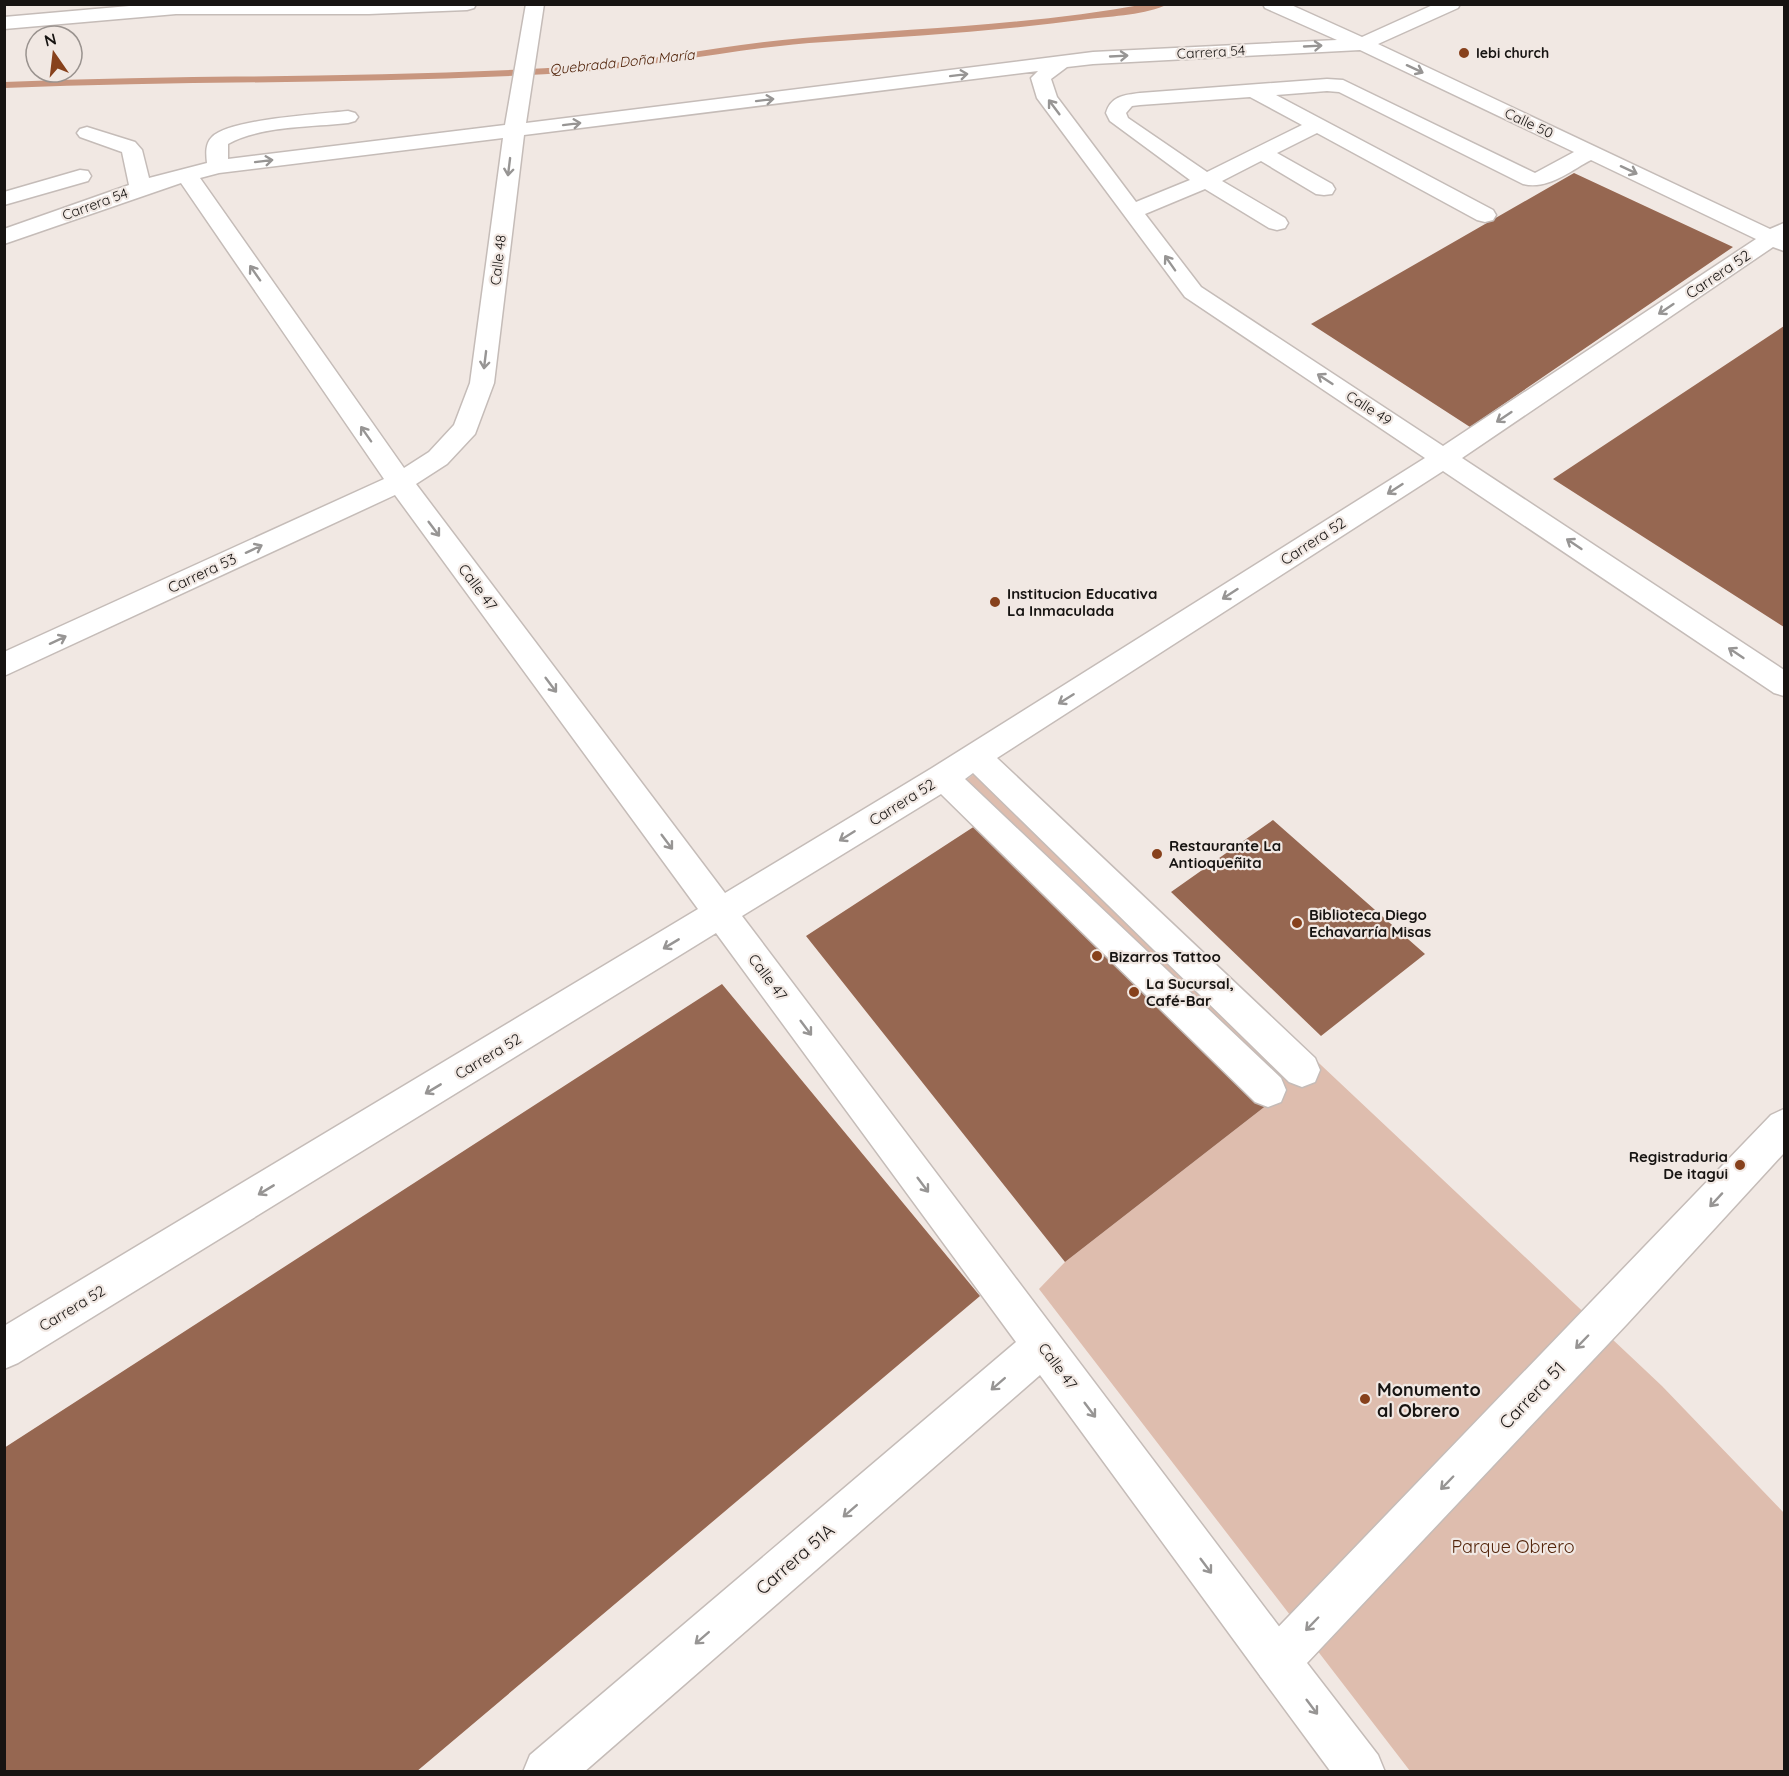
<svg xmlns="http://www.w3.org/2000/svg" width="1789" height="1776" font-family="Quicksand,sans-serif">
	<rect width="100%" height="100%" fill="#f1e8e3"/>
	<path fill="#debdae" d="M995 758 1662 1386 1784 1513V1771H1410L1039 1289 1065 1262 1272 1101 948 794Z"/>
	<g fill="none" stroke-linecap="round" stroke-linejoin="round">
		<path fill="#c8967f" fill-rule="evenodd" d="M1146 4H1168C1146 15 1113 16 1088 19 1000 31 913 36 825 42 742 47 662 66 580 72 389 85 196 80 4 88V82C196 74 389 79 580 66 655 61 728 44 803 38 918 28 1032 25 1146 4Z"/>
	</g>
	<path fill="#966751" d="M1574 173 1733 247 1470 427 1311 324Z
		M1784 326V627L1553 479Z
		M1273 820 1425 954 1321 1036 1171 892Z
		M978 824 1272 1101 1065 1262 806 936Z
		M722 984 980 1296 416 1772H4V1448Z"/>
	<g fill="none" stroke-linecap="round" stroke-linejoin="round">
		<defs>
			<path id="minor" d="M152 4H476L474 8 467 10 369 14H176L4 29V17Z
				M526 4H544L526 123 1093 52 1337 40 1265 8 1263 4H1289L1362 37 1435 4H1460L1458 8 1378 44 1770 229 1784 223V251L1773 247 1462 458 1784 670V696L1774 693 1443 471 997 758 1315 1058 1320 1070 1315 1082 1302 1087 1289 1082 973 773 965 779 1281 1078 1286 1090 1281 1102 1268 1107 1255 1102 941 794 742 916 1293 1645 1300 1661 1293 1677 1277 1684 1261 1677 1040 1375 584 1772H523L530 1755 1016 1342 716 933 18 1363 4 1369V1326L698 909 395 495 4 676V652L384 479 181 183 4 244V229L129 185 122 152 80 137 77 133 80 129 87 127 135 142 142 150 149 178 207 163C206 154 205 144 212 137 229 119 321 114 348 111L355 113 358 117 355 121 348 123C313 127 259 126 228 144V159L505 125ZM1360 50 1574 152 1535 173 1343 80 1327 79 1140 93C1124 95 1111 96 1106 113L1110 121 1190 180 1136 202 1057 97 1051 79 1067 67 1093 64ZM1038 71 1031 78 1037 98 1185 297 1425 458 932 768 725 893 416 484 447 464 475 434 494 383 524 135ZM1327 91 1339 92 1523 184C1548 190 1570 171 1591 160L1756 239 1443 446 1201 287 1145 214 1205 189 1269 228 1277 230 1285 228 1288 223 1285 218 1222 181 1261 161 1316 194 1324 195 1332 194 1335 189 1332 184 1277 153 1317 133 1477 220 1485 222 1493 220 1496 215 1493 210 1276 95ZM1250 97 1302 125 1207 172 1128 118 1126 113 1132 106 1140 105ZM503 138 470 383 454 425 429 452 404 468 200 178 219 173Z
				M80 170 88 171 91 176 88 181 4 205V192Z"/>
			<path id="major" d="M1784 1109V1153L1627 1324 1307 1663 1378 1755 1385 1772H1331L1261 1677 1254 1661 1261 1645 1771 1115Z"/>
		</defs>
		<use href="#minor" stroke="#c5bcb8" stroke-width="3"/>
		<use href="#major" stroke="#c5bcb8" stroke-width="3"/>
		<use href="#minor" fill="#fff" fill-rule="evenodd"/>
		<use href="#major" fill="#fff" fill-rule="evenodd"/>
	</g>
	<defs><path id="oneway-shaft" d="M-6 0H5M1.5-3L5.5 0L1.5 3" fill="none" stroke-width="1.6" stroke-linecap="round" stroke-linejoin="round" transform="scale(1.5)"/></defs>
	<g stroke="#979594">
		<use href="#oneway-shaft" transform="translate(1313 46) rotate(-3)"/>
		<use href="#oneway-shaft" transform="translate(1119 56) rotate(-3)"/>
		<use href="#oneway-shaft" transform="translate(1415 69) rotate(25)"/>
		<use href="#oneway-shaft" transform="translate(959 75) rotate(-7)"/>
		<use href="#oneway-shaft" transform="translate(765 100) rotate(-7)"/>
		<use href="#oneway-shaft" transform="translate(1054 107) rotate(-127)"/>
		<use href="#oneway-shaft" transform="translate(572 124) rotate(-7)"/>
		<use href="#oneway-shaft" transform="translate(264 161) rotate(-7)"/>
		<use href="#oneway-shaft" transform="translate(509 167) rotate(97)"/>
		<use href="#oneway-shaft" transform="translate(1629 170) rotate(25)"/>
		<use href="#oneway-shaft" transform="translate(1170 263) rotate(-125)"/>
		<use href="#oneway-shaft" transform="translate(255 273) rotate(-125)"/>
		<use href="#oneway-shaft" transform="translate(1666 309) rotate(146)"/>
		<use href="#oneway-shaft" transform="translate(485 360) rotate(97)"/>
		<use href="#oneway-shaft" transform="translate(1325 379) rotate(-147)"/>
		<use href="#oneway-shaft" transform="translate(1504 417) rotate(146)"/>
		<use href="#oneway-shaft" transform="translate(366 434) rotate(-125)"/>
		<use href="#oneway-shaft" transform="translate(1395 489) rotate(147)"/>
		<use href="#oneway-shaft" transform="translate(434 529) rotate(53)"/>
		<use href="#oneway-shaft" transform="translate(1574 544) rotate(-146)"/>
		<use href="#oneway-shaft" transform="translate(254 549) rotate(-25)"/>
		<use href="#oneway-shaft" transform="translate(1230 594) rotate(147)"/>
		<use href="#oneway-shaft" transform="translate(58 640) rotate(-25)"/>
		<use href="#oneway-shaft" transform="translate(1736 653) rotate(-146)"/>
		<use href="#oneway-shaft" transform="translate(551 685) rotate(53)"/>
		<use href="#oneway-shaft" transform="translate(1066 699) rotate(148)"/>
		<use href="#oneway-shaft" transform="translate(847 836) rotate(148)"/>
		<use href="#oneway-shaft" transform="translate(667 842) rotate(53)"/>
		<use href="#oneway-shaft" transform="translate(671 944) rotate(149)"/>
		<use href="#oneway-shaft" transform="translate(806 1028) rotate(53)"/>
		<use href="#oneway-shaft" transform="translate(433 1089) rotate(149)"/>
		<use href="#oneway-shaft" transform="translate(923 1185) rotate(53)"/>
		<use href="#oneway-shaft" transform="translate(266 1190) rotate(149)"/>
		<use href="#oneway-shaft" transform="translate(1716 1200) rotate(133)"/>
		<use href="#oneway-shaft" transform="translate(1582 1342) rotate(134)"/>
		<use href="#oneway-shaft" transform="translate(998 1384) rotate(139)"/>
		<use href="#oneway-shaft" transform="translate(1090 1410) rotate(53)"/>
		<use href="#oneway-shaft" transform="translate(1447 1483) rotate(134)"/>
		<use href="#oneway-shaft" transform="translate(850 1511) rotate(139)"/>
		<use href="#oneway-shaft" transform="translate(1206 1566) rotate(53)"/>
		<use href="#oneway-shaft" transform="translate(1312 1624) rotate(134)"/>
		<use href="#oneway-shaft" transform="translate(702 1638) rotate(139)"/>
		<use href="#oneway-shaft" transform="translate(1312 1707) rotate(53)"/>
	</g>
	<g fill="#87411c" stroke="#f1e8e3" stroke-width="2">
		<circle cx="1464" cy="53" r="6"/>
		<circle cx="995" cy="602" r="6"/>
		<circle cx="1157" cy="854" r="6"/>
		<circle cx="1297" cy="923" r="6"/>
		<circle cx="1097" cy="956" r="6"/>
		<circle cx="1134" cy="992" r="6"/>
		<circle cx="1740" cy="1165" r="6"/>
		<circle cx="1365" cy="1399" r="6"/>
	</g>
	<g text-anchor="middle" dominant-baseline="central" stroke-width="4.5" stroke-linejoin="round" paint-order="stroke">
		<g font-size="14" fill="#171412" stroke="#f1e8e3">
			<text transform="translate(1211 52) rotate(-3)">Carrera 54</text>
			<text transform="translate(1529 123) rotate(25)">Calle 50</text>
			<text transform="translate(95 204) rotate(-20)">Carrera 54</text>
			<text transform="translate(498 260) rotate(-83)">Calle 48</text>
			<text transform="translate(1369 408) rotate(33)">Calle 49</text>
		</g>
		<g font-size="14" font-weight="bold" fill="#171412" stroke="#f1e8e3" text-anchor="start">
			<text x="1476" y="53">Iebi church</text>
		</g>
		<g font-size="14" font-style="italic" fill="#4b1c02" stroke="#f1e8e3">
			<text transform="translate(622 62) rotate(-6)">Quebrada Doña María</text>
		</g>
		<g font-size="15" fill="#171412" stroke="#f1e8e3">
			<text transform="translate(1718 274) rotate(-34)">Carrera 52</text>
			<text transform="translate(1313 541) rotate(-33)">Carrera 52</text>
			<text transform="translate(202 573) rotate(-25)">Carrera 53</text>
			<text transform="translate(478 587) rotate(53)">Calle 47</text>
			<text transform="translate(902 802) rotate(-32)">Carrera 52</text>
			<text transform="translate(768 977) rotate(53)">Calle 47</text>
			<text transform="translate(488 1056) rotate(-31)">Carrera 52</text>
			<text transform="translate(72 1308) rotate(-31)">Carrera 52</text>
			<text transform="translate(1058 1366) rotate(53)">Calle 47</text>
		</g>
		<g font-size="15" font-weight="bold" fill="#171412" stroke="#f1e8e3" text-anchor="start">
			<text x="1007" y="593">Institucion Educativa<tspan x="1007" dy="17">La Inmaculada</tspan></text>
			<text x="1169" y="845">Restaurante La<tspan x="1169" dy="17">Antioqueñita</tspan></text>
			<text x="1309" y="914">Biblioteca Diego<tspan x="1309" dy="17">Echavarría Misas</tspan></text>
			<text x="1109" y="956">Bizarros Tattoo</text>
			<text x="1146" y="983">La Sucursal,<tspan x="1146" dy="17">Café-Bar</tspan></text>
			<text x="1728" y="1156" text-anchor="end">Registraduria<tspan x="1728" dy="17">De itagui</tspan></text>
		</g>
		<g font-size="18" font-weight="bold" fill="#171412" stroke="#f1e8e3" text-anchor="start">
			<text x="1377" y="1389">Monumento<tspan x="1377" dy="21">al Obrero</tspan></text>
		</g>
		<g font-size="18" fill="#171412" stroke="#f1e8e3">
			<text transform="translate(1532 1395) rotate(-46)">Carrera 51</text>
			<text transform="translate(795 1559) rotate(-41)">Carrera 51A</text>
		</g>
		<g font-size="18" fill="#54250b" stroke="#f1e8e3">
			<text x="1513" y="1546">Parque Obrero</text>
		</g>
	</g>
	<rect width="1789" height="1776" fill="none" stroke="#171412" stroke-width="12"/>
	<g transform="translate(54 54) rotate(346)"><circle r="28" fill="#f1e8e3" stroke="#9a938f" stroke-width="1.5"/>
	<path d="M0-4.5L10 22L0 15L-10 22Z" fill="#87411c"/>
	<text y="-9" font-size="16" font-weight="bold" text-anchor="middle" fill="#171412">N</text>
	</g>
</svg>
